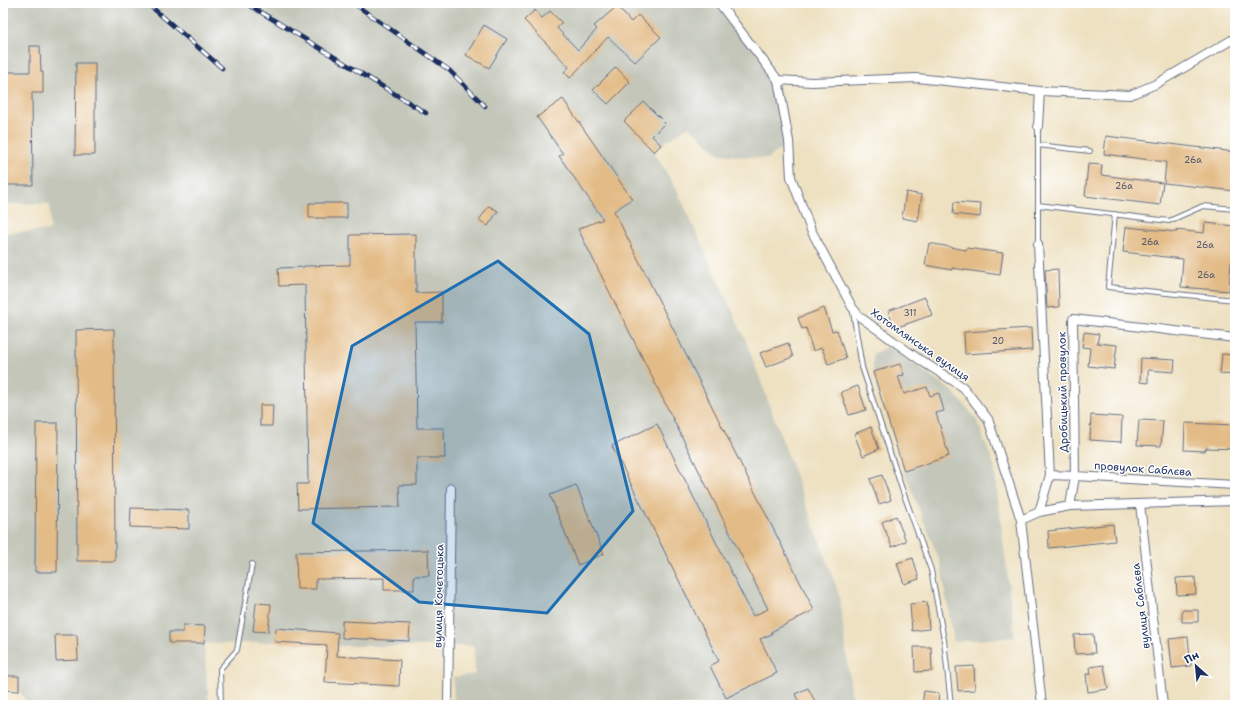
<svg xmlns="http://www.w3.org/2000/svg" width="1238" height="708" font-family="'Shantell Sans',sans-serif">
	<rect width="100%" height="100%" fill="#fff"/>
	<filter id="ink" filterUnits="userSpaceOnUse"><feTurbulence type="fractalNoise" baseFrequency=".025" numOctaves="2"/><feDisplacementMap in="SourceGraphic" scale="8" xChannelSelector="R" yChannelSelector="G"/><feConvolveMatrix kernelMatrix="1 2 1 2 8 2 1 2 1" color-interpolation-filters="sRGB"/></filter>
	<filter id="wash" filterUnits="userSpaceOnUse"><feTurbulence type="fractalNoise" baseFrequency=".012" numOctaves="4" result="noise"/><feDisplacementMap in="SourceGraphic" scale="16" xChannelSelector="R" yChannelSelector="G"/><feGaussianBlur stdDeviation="0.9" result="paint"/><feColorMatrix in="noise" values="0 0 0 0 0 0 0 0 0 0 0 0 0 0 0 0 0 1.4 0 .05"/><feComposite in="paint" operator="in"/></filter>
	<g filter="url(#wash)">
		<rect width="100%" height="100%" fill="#eee1c1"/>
		<path fill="#c3c6b9" d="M3 3H719L778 80 789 141 768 159 719 154 689 126 661 145 654 152 676 188 746 341 839 594 853 705H454L453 677 475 674 474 646H337L275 642 226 644 204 643 209 705H29L19 691 3 690V233L50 230V204H3Z
			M888 346 952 391 976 418 994 465 1015 637 954 642 940 562 904 471 873 372V354Z"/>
		<g id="blocks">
			<path fill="#e3bb86" d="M617 6 631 22 638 15 661 37 635 62 608 37 570 78 564 72 569 67 524 20 535 10 542 18 550 11 562 23 557 28 578 50 597 29 594 26Z
				M484 25 507 39 489 68 466 55Z
				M30 46H40L41 72H43V93H32L33 185H3V72H30Z
				M76 63H95V155H75Z
				M616 67 630 82 608 104 593 90Z
				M563 99 632 199 614 211 814 610 771 632 772 634 760 639 777 673 726 698 710 666 719 661 612 446 657 424 753 616 768 609 578 229 603 219 559 156 563 154 537 117Z
				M644 102 665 123 652 136 661 145 654 152 624 121Z
				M1106 136 1235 152V191L1164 183 1166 162 1104 154Z
				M1088 164 1102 165 1101 175 1163 183 1160 205 1085 196Z
				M906 192 922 195 918 221 902 218Z
				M954 202 981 204 980 217 953 214Z
				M309 203H347V218H309Z
				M489 206 498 211 488 226 479 220Z
				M1205 223 1235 226V263L1231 262 1229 291 1181 287 1183 259 1123 252 1126 227 1177 232 1176 230 1204 233Z
				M416 234V293L442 292V322H415L417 428H444L445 458H417V485H399L400 507 298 509 297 484H308L305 285 279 286 278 268 304 267V266L350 265V235Z
				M929 243 966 250 967 248 1003 253 1000 275 952 268V270L925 265Z
				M1058 269 1059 307 1047 308 1045 270Z
				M925 297 932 315 895 328 888 311Z
				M824 308 832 331 837 330 846 358 828 364 822 348 813 351 806 328 802 329 798 318Z
				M1031 328 1032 350 965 354 964 332Z
				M114 329 115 561H77L76 330Z
				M1084 332 1099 334 1097 343 1117 345 1114 369 1088 366 1090 348 1082 347Z
				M788 343 793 357 766 367 760 353Z
				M1222 354 1235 355V375L1220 374Z
				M1141 358 1175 360 1174 372 1148 370V383L1140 382Z
				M900 364 904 375 898 376 904 394 927 387 930 396 939 393 944 411 936 413 949 456 904 471 873 372Z
				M858 386 866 410 849 415 841 392Z
				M260 405H273L272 426H260Z
				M1091 415 1122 417 1121 442 1090 440Z
				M1139 420 1163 421 1161 446 1137 445Z
				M36 423H58L57 572H35Z
				M1185 423 1235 425V449L1206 448 1205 451 1184 450Z
				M871 427 879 449 863 456 854 434Z
				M882 475 891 500 879 504 870 479Z
				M576 485 604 554 578 565 550 495Z
				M131 508 189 510V529L130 527Z
				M896 516 906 541 892 547 882 522Z
				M1113 524 1115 541 1049 548 1048 531Z
				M428 550 429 576H414V590H384V578L316 579V589H297L296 552Z
				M913 558 919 579 904 584 897 563Z
				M1195 577 1196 594 1177 595 1176 578Z
				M927 602 929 629 912 631 910 604Z
				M256 603 271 604 268 632 253 631Z
				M1182 610H1198V622H1182Z
				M342 621 410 624 409 641 342 638Z
				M183 625 205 626 204 643H169V632H183Z
				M276 628 338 633 337 656 400 660 399 686 325 682 327 645 275 642Z
				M1093 634 1095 653 1075 654 1074 635Z
				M55 635H77L78 660 56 661Z
				M1188 637 1191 666 1172 668 1169 639Z
				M914 647H931L932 671 915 672Z
				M1104 665 1108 689 1088 692 1086 674H1091L1090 667Z
				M974 666 975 690 958 691 956 667Z
				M3 676H19V691L3 690Z
				M808 688 817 705H800L795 694Z
				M924 691 939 693 938 705H922Z"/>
		</g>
	</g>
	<g filter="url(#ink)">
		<use href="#blocks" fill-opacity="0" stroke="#656d81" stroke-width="1"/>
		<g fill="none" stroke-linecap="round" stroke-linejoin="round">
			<defs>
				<path id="service" d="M1038 145 1090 151
					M1038 205 1169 221 1203 206 1235 209
					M1115 214 1108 287 1235 300
					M1038 244V126
					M853 312 862 367 902 489 931 570 944 640 951 705
					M221 705 220 669 237 650 252 564"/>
				<path id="minor" d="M719 3 778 80 789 141 791 177 811 230 852 307 860 317 920 360 963 387 988 419 1021 520 1042 705
					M778 80 812 82 917 78 1040 91 1130 95 1156 84 1235 38
					M1038 126 1040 91
					M1038 244 1050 475 1039 512
					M1050 475 1075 476 1235 485
					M1140 504 1163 705
					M1070 506 1075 476 1073 319 1235 338
					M1021 520 1039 512 1070 506 1235 501
					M448 705 451 488"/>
			</defs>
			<use href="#service" stroke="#656d81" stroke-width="6"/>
			<use href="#minor" stroke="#656d81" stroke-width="10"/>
			<use href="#service" stroke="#fff" stroke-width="4"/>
			<use href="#minor" stroke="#fff" stroke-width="8"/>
			<defs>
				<path id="rail" d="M147 3 222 68
					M246 3 426 113
					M353 3 449 70 485 106"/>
			</defs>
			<use href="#rail" stroke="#1b2f5e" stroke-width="4.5"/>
			<use href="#rail" stroke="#fff" stroke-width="3" stroke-dasharray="9" stroke-linecap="butt"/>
		</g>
	</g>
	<path fill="#1f6fb2" fill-opacity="0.2" stroke="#1f6fb2" stroke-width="3" stroke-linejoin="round" d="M498 261 589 334 633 511 547 613 419 602 313 523 352 346Z"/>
	<g text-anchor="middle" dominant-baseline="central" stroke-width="3" stroke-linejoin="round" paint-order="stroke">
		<g font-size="9" fill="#4d5268">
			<text x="1193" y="160">26а</text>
			<text x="1124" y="186">26а</text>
			<text x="1150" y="242">26а</text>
			<text x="1205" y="245">26а</text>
			<text x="1206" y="275">26а</text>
			<text x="910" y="313">311</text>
			<text x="998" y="341">20</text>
		</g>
		<g font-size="11" fill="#1b2f5e" stroke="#fff">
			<text transform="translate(920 345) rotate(35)">Хотомлянська вулиця</text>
			<text transform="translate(1063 392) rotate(-91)">Дробицький провулок</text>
			<text transform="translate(1143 469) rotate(4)">провулок Саблєва</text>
			<text transform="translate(439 596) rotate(-89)">вулиця Кочетоцька</text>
			<text transform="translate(1141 606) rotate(-97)">вулиця Саблєва</text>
		</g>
	</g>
	<rect width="1238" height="708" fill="none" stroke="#fff" stroke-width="16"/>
	<g transform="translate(1196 666) rotate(333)" stroke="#ffffff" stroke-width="3" paint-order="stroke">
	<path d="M0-3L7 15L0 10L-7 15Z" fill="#1b2f5e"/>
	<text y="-6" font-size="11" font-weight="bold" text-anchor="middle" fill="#1b2f5e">Пн</text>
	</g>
</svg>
